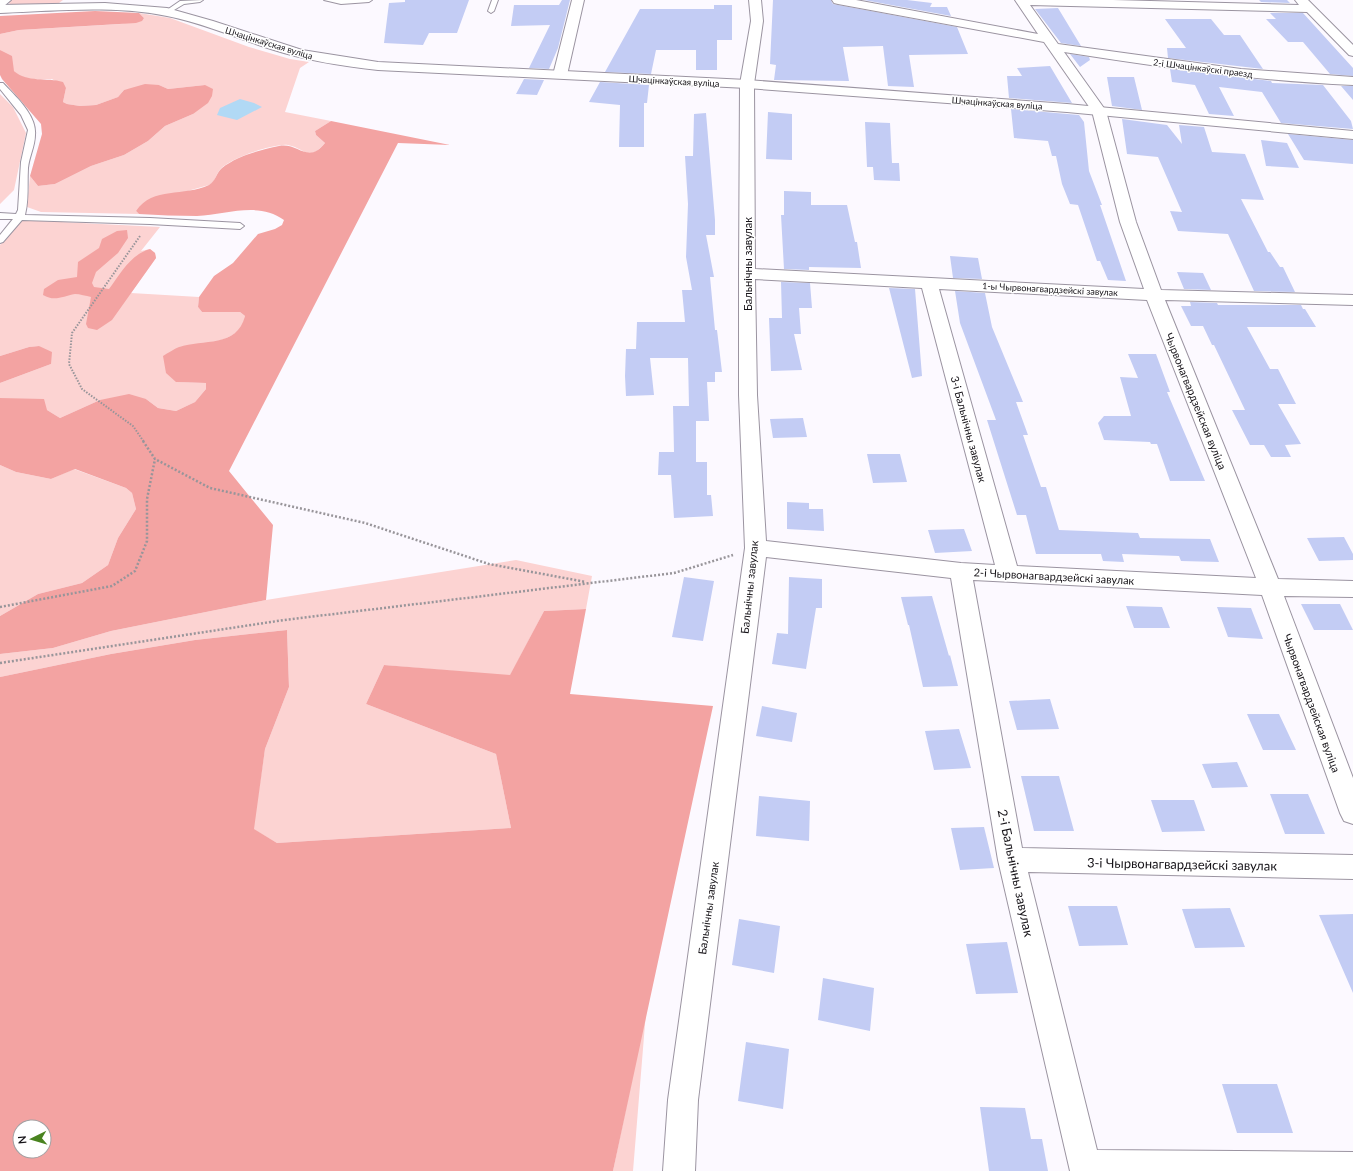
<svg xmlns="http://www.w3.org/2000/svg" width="1353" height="1171" font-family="Lato,sans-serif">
	<rect width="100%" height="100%" fill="#fcf9ff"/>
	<path fill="#fcd3d2" d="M9 0H63L59 3 29 6H11L8 1Z
		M139 13 170 18 249 47 290 59 309 62 300 68 285 112 331 121 315 131 316 135 325 143C308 163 305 148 288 145 281 144 273 147 266 148 255 151 226 161 219 171 215 176 216 182 209 185 203 187 197 188 191 190 173 196 154 204 136 211L139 214 41 212 27 207 30 176 38 186 55 184 91 166 124 155 148 141 165 126 193 114 205 85 168 89 159 85 124 90 118 97 96 105 80 106 67 104 63 102 66 88 52 79H30L19 76 14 71 0 50V34L19 30 121 24 144 18Z
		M0 94 13 107 26 133 14 190 0 204Z
		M22 220 160 227 141 251 150 249 155 253 156 258 131 293 199 297 198 307 202 312H240L245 316C244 320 244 325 241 328 226 344 200 344 179 347L176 382 206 383V389L195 402 176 411 158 408 146 399 100 400 60 418 47 410 0 398V383L51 364 39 346 29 347 0 356V245Z
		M0 465 16 472 51 479 74 469 126 488 132 493 136 509 118 538 108 565 82 583 38 594 0 616Z
		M516 560 592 576 586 609 544 611 510 676 384 665 366 704 496 754 511 828 277 843 253 829 265 749 289 687 287 630 195 640 111 654 0 677V654L53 648 111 631 266 600Z
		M646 1012 633 1171H613Z"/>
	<path fill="#f3a3a2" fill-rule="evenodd" d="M95 11 139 13 144 18 142 21 136 23 19 30 0 34V16Z
		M0 50 12 56 14 71C27 83 47 77 63 82L66 88 63 102 67 104 80 106 96 105 118 97 124 90 145 84 159 85 168 89 205 85 213 89 212 96 208 103 193 114 165 126 148 141 124 155 91 166 55 184 38 186 30 176 42 134 41 124 2 79 0 75Z
		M331 121 450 145 398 143 229 471 273 525 266 600 111 631 53 648 0 654V616L38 594 82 583 108 565 118 538 136 509 132 493 126 488 75 469 51 479 16 472 0 465V398L44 399 47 410 60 418 100 400 129 394 146 399 158 408 176 411 195 402 206 389V383L176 382 166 373 163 356C168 353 174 349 179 347 203 339 237 348 245 316L240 312H202L198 307 199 297 214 276 233 263 258 234 275 229 282 225 284 220C258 201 226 215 197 216 178 216 158 215 139 214L136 211C153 186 184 197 209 185 216 181 216 173 222 168 237 156 260 150 279 146 298 142 308 165 325 143L316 135 315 131Z
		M127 230 128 238 118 253 96 272 92 283 94 287 109 289C121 273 130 255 150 249L155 253 156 258 112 320 97 330 88 328 86 324 91 297C86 296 80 294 75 294 63 296 55 302 43 295L44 289 58 280 77 277 78 262 99 248 102 239 117 231Z
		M39 346 52 352 51 364 0 383V356L29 347Z
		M586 609 570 694 713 706 613 1171H0V677L111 654 195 640 287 630 289 687 265 749 254 829 277 843 511 828 496 754 366 704 384 665 510 675 544 611ZM20 1127H44V1151H20Z"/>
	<path fill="#b1d9f5" d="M240 99 254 103 262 107 237 120 217 115 220 108Z"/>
	<path fill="#c3ccf4" d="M405 0H469L457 33H429L423 45 384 43 389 3 405 2Z
		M562 0H570L558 48 549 69 529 68 550 25 511 26 514 5H559Z
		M773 0H831L833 4 838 5 957 27 968 54 909 55 914 87 888 86 883 46 843 47 849 81 774 80 776 65 770 64Z
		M864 0H907L932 3 930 7H947L951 16Z
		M1259 0H1287L1290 3 1261 2Z
		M714 5H732V40H717V70H696V50H656L651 74 605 72 640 9H714Z
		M1058 8 1081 46 1061 43 1035 9Z
		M1270 13H1303L1353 68V76L1330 74 1303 42H1288L1266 19H1276Z
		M1165 19H1211L1224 35H1240L1263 69 1168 58 1167 48H1186Z
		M1070 54 1089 57 1090 60 1080 67Z
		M1050 66 1072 103 1009 98 1007 76H1022L1017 68Z
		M1170 69 1271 81 1272 83 1323 85 1351 121 1353 129 1281 123 1262 92 1219 87 1234 116 1209 114 1195 85 1172 82Z
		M1107 77H1134L1142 110 1112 106Z
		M524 79 544 80 537 95 516 94Z
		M600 82 649 85 647 103H644V147H619L620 105 589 102Z
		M1341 86H1353V100Z
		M1011 109 1079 115 1084 122 1089 171 1102 205H1100L1126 281 1108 280 1100 261H1097L1078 205 1070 204 1062 184 1056 156H1052L1048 141 1014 138Z
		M768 112 792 114V160L766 159Z
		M706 113 715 220V235H706L714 277H710L715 330H717L722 372H715V382H707L709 421H696V462H707V495H711L713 516 674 518 671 475H658L659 452H674L673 406H689L688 358H650L654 395 626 396 625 376 626 349H636L637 322H685L682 290H692L686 257 688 204 685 156H693L694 114Z
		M1122 119 1167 125 1182 144 1179 125 1204 127 1212 152 1245 154 1264 200 1241 199 1268 252H1270L1280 267H1283L1295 292 1254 291 1228 234 1178 231 1170 211 1182 212 1158 157 1127 154Z
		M865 122 890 123 892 163H899L900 181 874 180 873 167H867Z
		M1288 134 1353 140V164L1304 160Z
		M1261 140 1287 143 1299 168 1266 166Z
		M784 191 811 192V205H847L855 242H857L861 268 809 267V270L784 269 781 215H784Z
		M950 256 978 258 982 279 953 278Z
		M1177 272 1203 273 1211 290 1184 289Z
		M781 282 810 283 812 308H799L801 334H794L802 370 771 371 769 318H782Z
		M889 288 915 289 922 376 912 378Z
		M955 291 985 293 992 327 1023 402H1016L1028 435H1023L1041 487H1046L1059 530 1138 533 1140 538 1210 539 1219 562 1181 561 1179 556 1122 554 1124 562 1103 561 1101 554H1036L1026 515H1017L987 420H996L960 323Z
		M1190 302 1217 303 1218 305H1301L1303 309H1305L1316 327H1247L1270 369H1278L1296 404H1278L1301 444 1285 445 1291 457H1271L1264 445H1250L1232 410H1245L1214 345H1212L1203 326H1191L1181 306H1191Z
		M1128 354H1156L1170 392H1167L1205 481H1170L1157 444H1151L1150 442 1104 440 1098 423 1104 416H1131L1120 377 1138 378Z
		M803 418 807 437 773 438 770 419Z
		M867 454H900L907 482 873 483Z
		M787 502 809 503V509H823L824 531 787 529Z
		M964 529 972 551 935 553 928 530Z
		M1344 537 1353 554V560L1319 561 1307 538Z
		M684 577 714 581 703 641 672 637Z
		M789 577 822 579V608H816L806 669 772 664 777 633 788 634Z
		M932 596 949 656 950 655 958 686 923 687 909 625H908L901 597Z
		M1301 604H1340L1353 630H1314Z
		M1126 606 1162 607 1170 628H1134Z
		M1217 607 1251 608 1263 639 1228 637Z
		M1050 699 1059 729 1017 730 1009 701Z
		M762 706 797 713 792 742 756 736Z
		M1247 714H1279L1296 750H1263Z
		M959 729 971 768 934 770 925 731Z
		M1237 762 1248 787 1212 788 1202 764Z
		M1021 776H1059L1074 831H1034Z
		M1270 794H1308L1325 834H1285Z
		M759 796 810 801 809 841 756 836Z
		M1151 800H1194L1205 831 1162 832Z
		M984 827 994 868 960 870 951 828Z
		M1068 906H1117L1128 945 1079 946Z
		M1230 908 1245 947 1195 948 1182 909Z
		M1353 914V993L1319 915Z
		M739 919 780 926 774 973 732 965Z
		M1007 942 1018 993 976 994 966 944Z
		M823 978 874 988 870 1031 818 1020Z
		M746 1042 789 1049 783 1109 738 1101Z
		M1222 1084H1277L1293 1133H1237Z
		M980 1107 1025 1108 1031 1139H1042L1048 1171H989Z"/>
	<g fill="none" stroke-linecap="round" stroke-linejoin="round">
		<defs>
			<path id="lane" d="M203 0 200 2 184 4 169 13 164 12 180 1Z
				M324 0H372L369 2 341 4Z
				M492 0H498L494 11 491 13 488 11Z
				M0 83H3C15 96 37 115 35 135 35 146 29 157 28 168 27 184 29 199 25 215L150 218 240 223 244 226 240 229 150 224 22 220 3 242 0 243V235L13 219H0V213L16 214 18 210 21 162 28 130 21 115 0 89Z"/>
			<path id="street" d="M0 0H11L4 6 0 7Z
				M572 0H584L567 75 565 78H555L553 75Z
				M749 0H761L763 21 754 84 755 269 1144 289 1120 222 1092 111 1044 42 838 4 834 3 832 0H856L1038 34 1015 0H1113L1299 5 1295 0H1308L1353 45V56L1349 55 1307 12 1030 5 1058 44 1241 69 1353 77V85C1256 81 1160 67 1064 52L1106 111 1136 222 1161 290 1353 295V305L1165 300 1278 579 1353 581V597L1284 596 1353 778V824L1344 821 1340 813 1262 595 973 580 1022 848 1353 855V879L1028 872 1097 1150 1353 1152V1171H1070L998 860 951 578 766 557 698 1100 695 1171H663L668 1100 745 548 739 395V274L740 84 751 21ZM755 279 922 288 995 565 961 563 766 541 757 395ZM939 289 1147 300 1256 578 1017 566Z"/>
			<path id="secondary" d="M105 3 167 8 213 21 302 50 378 62 747 80 1067 104 1353 131V139L1067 112 747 88 378 70C343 66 308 61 274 50 238 39 204 23 167 16 112 5 55 11 0 13V5Z"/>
		</defs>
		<use href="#lane" stroke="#9b94a1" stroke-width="2"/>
		<use href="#street" stroke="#9b94a1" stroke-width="2"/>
		<use href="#secondary" stroke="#9b94a1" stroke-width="2"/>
		<path stroke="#98959a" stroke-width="2" stroke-dasharray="1.5 1.5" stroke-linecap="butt" d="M140 236 72 333 69 364 82 389 133 426 144 442"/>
		<path stroke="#98959a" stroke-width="2.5" stroke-dasharray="2 2" stroke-linecap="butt" d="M143 441 155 459 210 488 365 523 489 564 586 582
			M0 607 112 586 135 571 147 541V499L155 459
			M0 663 284 620 674 573 733 555"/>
		<use href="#lane" fill="#fff" fill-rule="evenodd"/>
		<use href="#street" fill="#fff" fill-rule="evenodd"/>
		<use href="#secondary" fill="#fff" fill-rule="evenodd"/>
	</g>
	<g text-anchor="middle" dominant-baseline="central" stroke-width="3" stroke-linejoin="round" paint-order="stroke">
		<g font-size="9" fill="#161318" stroke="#fff">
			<text transform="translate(269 43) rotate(17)">Шчацінкаўская вуліца</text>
			<text transform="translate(1203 68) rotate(7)">2-і Шчацінкаўскі праезд</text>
			<text transform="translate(674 81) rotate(3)">Шчацінкаўская вуліца</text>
			<text transform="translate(997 103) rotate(4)">Шчацінкаўская вуліца</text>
			<text transform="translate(1050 289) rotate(3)">1-ы Чырвонагвардзейскі завулак</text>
		</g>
		<g font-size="11" fill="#161318" stroke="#fff">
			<text transform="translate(747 264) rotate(-90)">Бальнічны завулак</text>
			<text transform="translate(1196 401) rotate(68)">Чырвонагвардзейская вуліца</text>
			<text transform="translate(969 429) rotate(75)">3-і Бальнічны завулак</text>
			<text transform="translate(1054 576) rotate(3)">2-і Чырвонагвардзейскі завулак</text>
			<text transform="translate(749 587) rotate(-84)">Бальнічны завулак</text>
			<text transform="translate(1312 703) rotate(70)">Чырвонагвардзейская вуліца</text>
			<text transform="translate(708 908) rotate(-82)">Бальнічны завулак</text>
		</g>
		<g font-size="13" fill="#161318" stroke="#fff">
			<text transform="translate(1182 864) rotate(1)">3-і Чырвонагвардзейскі завулак</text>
			<text transform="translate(1016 873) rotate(78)">2-і Бальнічны завулак</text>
		</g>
	</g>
	<g transform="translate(32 1139) rotate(265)"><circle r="19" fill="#ffffff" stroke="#a2a1a3"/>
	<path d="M0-3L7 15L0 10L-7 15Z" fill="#49831f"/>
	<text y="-6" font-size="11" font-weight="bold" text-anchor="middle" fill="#161318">N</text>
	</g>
</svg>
